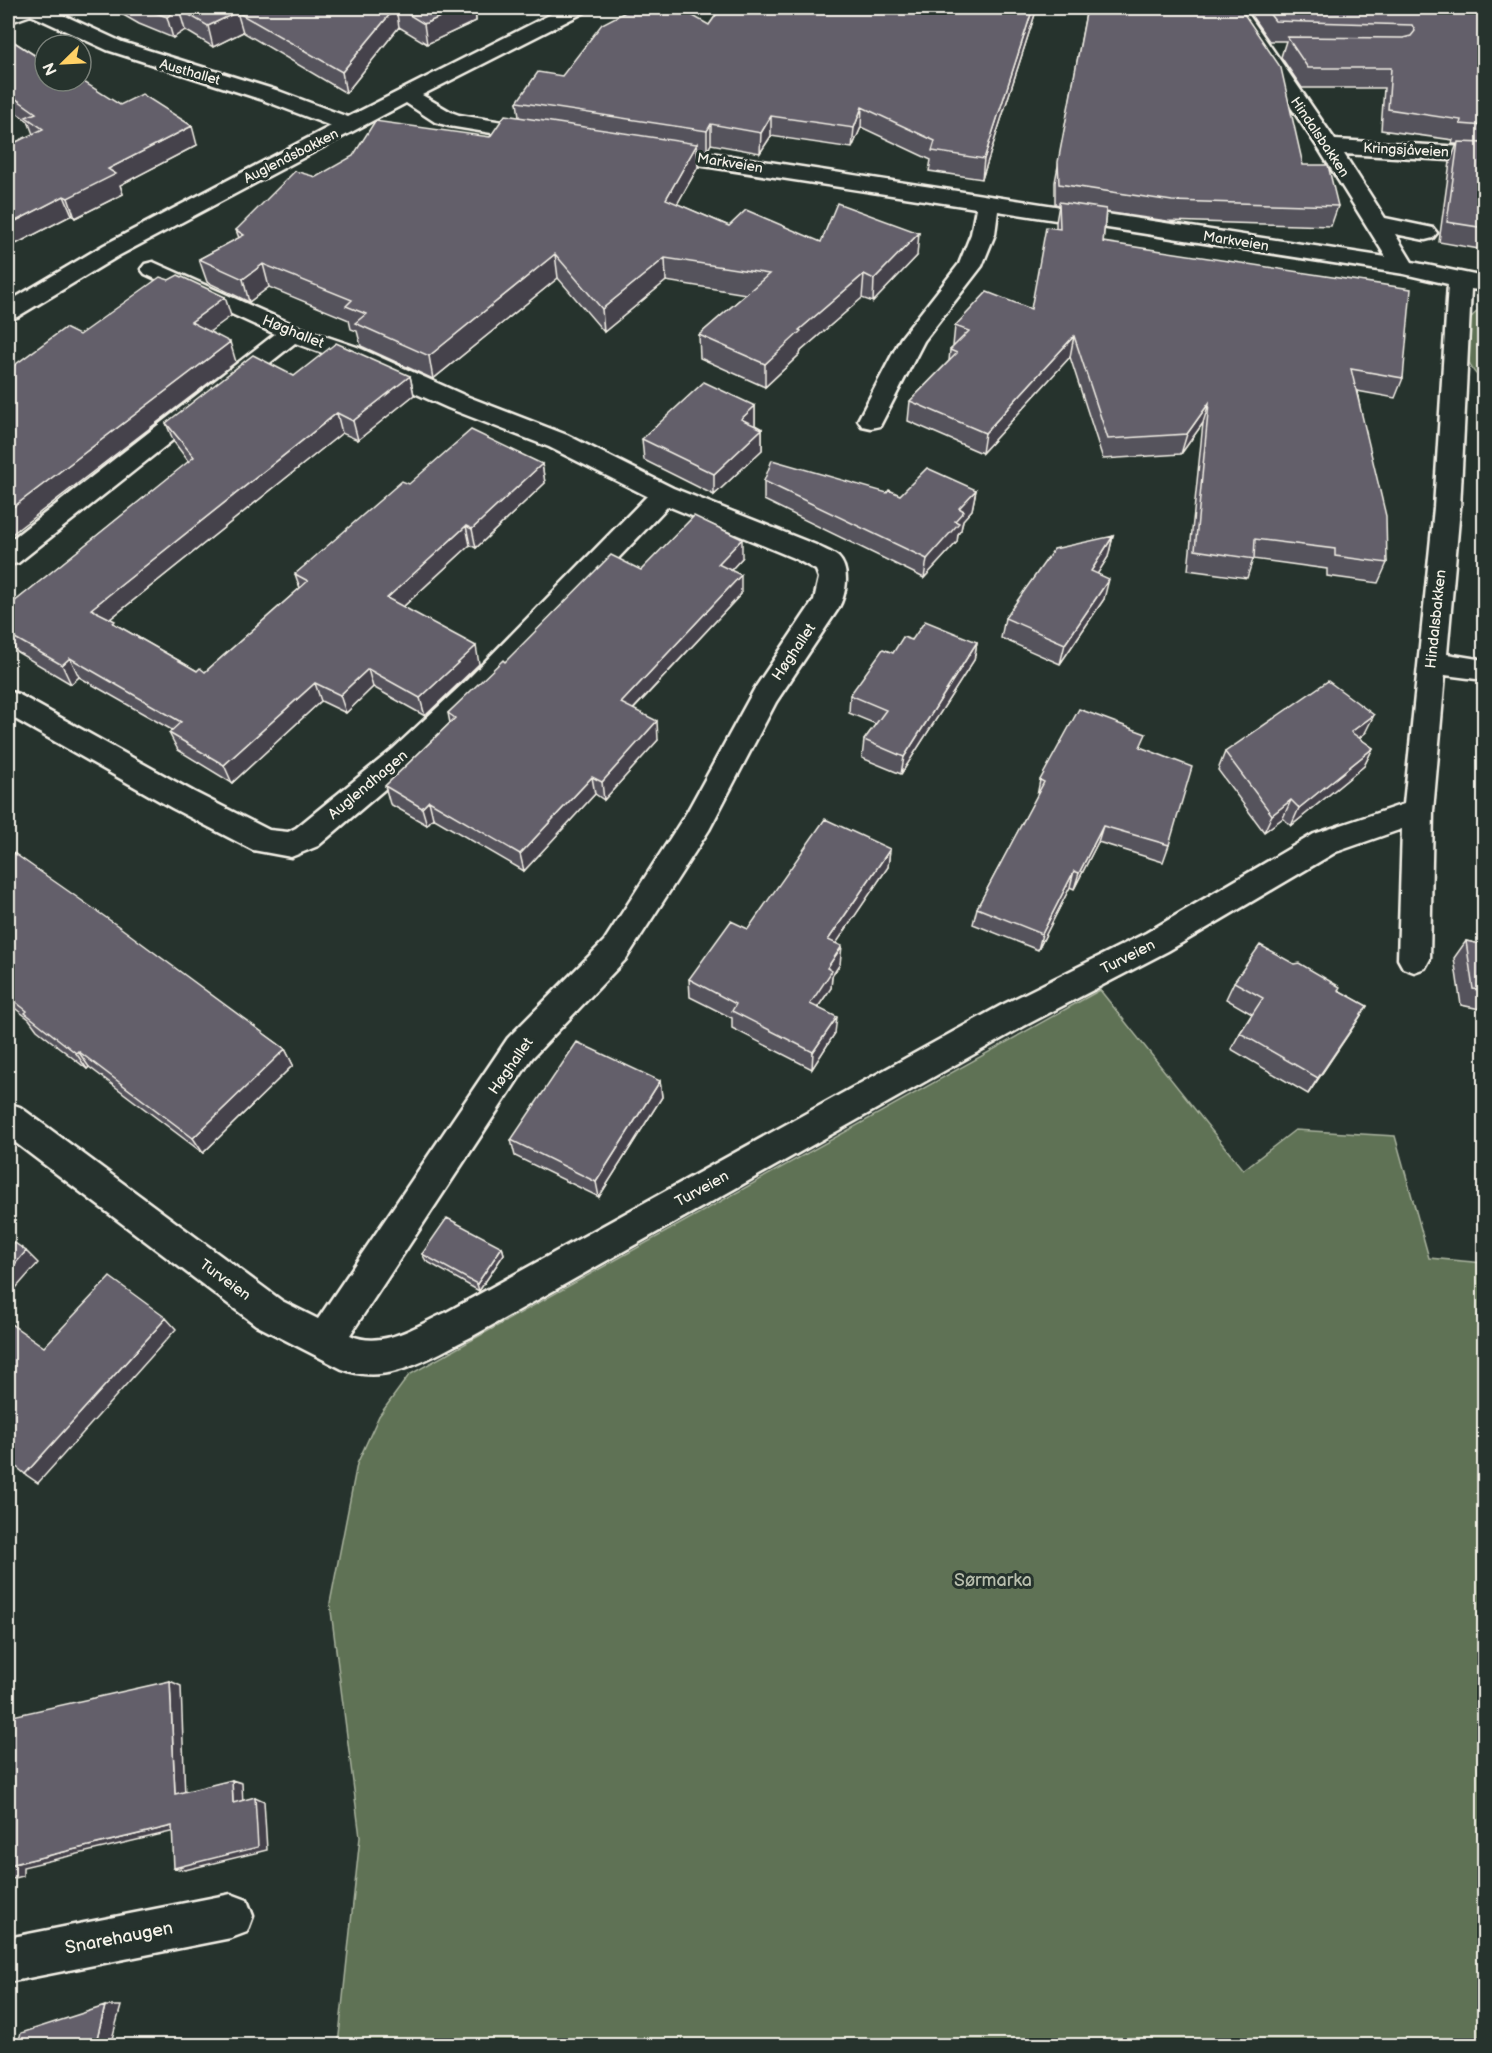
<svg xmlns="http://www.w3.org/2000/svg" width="1492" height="2053" font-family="'Balsamiq Sans',sans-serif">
	<rect width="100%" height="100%" fill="#26332d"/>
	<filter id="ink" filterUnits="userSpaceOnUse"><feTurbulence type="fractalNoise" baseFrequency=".0167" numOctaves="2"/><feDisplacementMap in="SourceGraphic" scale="12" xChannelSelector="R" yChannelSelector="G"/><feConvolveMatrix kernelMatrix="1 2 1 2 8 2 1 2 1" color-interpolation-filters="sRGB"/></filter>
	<g filter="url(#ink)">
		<path fill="#5e7255" stroke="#a9b29e" stroke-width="1.5" d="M1484 305V395L1478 394 1479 377C1463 363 1467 342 1466 322Z
			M1100 990 1243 1170 1295 1130 1395 1136 1429 1258 1484 1263V2045H338L360 1837 330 1603 357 1464 379 1416 409 1375Z"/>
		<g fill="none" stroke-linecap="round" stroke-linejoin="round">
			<defs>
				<path id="minor" d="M13 8H48L122 42 276 90 348 117 563 8H588L585 12 422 95 451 112 459 115 547 129 550 134 547 139 539 141 449 126 435 122 406 103 120 255 17 317 8 320V302L104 245 331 126 260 99 107 50 31 15 8 23V10Z
					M1224 8H1244L1335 140 1484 148V162L1344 154 1385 218 1433 228 1437 233 1433 238 1425 240 1395 234 1412 262 1484 277V291L1471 289 1460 508 1447 654 1484 660V680L1445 675 1433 811 1430 959 1425 968 1414 972 1403 968 1398 959 1402 829 1336 852 1168 951 1024 1026 471 1337C430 1357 388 1387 342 1369L256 1325 8 1137V1103L20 1107 282 1301 318 1319 508 1038 604 941 687 812 755 688 814 600 819 578 816 570 796 559 668 506 487 696 413 765 318 846 291 857 253 850 172 808 8 715V691L18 694 194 792 269 830 288 832 296 828 393 749 467 680 647 496 549 447 448 408 339 359 295 343 18 563 8 565V542L275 334 145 274 141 269 145 264 153 262 301 328 357 347 466 396 567 435 673 488 816 545C822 549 832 552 838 557 851 570 846 595 838 609L776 702 709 830 626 959 532 1058 350 1335C382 1350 416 1326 445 1313L1000 1006 1146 933 1314 834 1404 804 1434 508 1448 284 1404 274 998 211 995 234 982 266 924 341 880 426 871 428 862 426 858 420 901 338 959 264 971 234 976 208 652 158 644 156 641 151 644 146 652 144 1386 257 1317 146Z
					M231 1894 247 1900 253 1916 247 1932 231 1938 8 1982V1938Z"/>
			</defs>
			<use href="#minor" stroke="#f4f1e8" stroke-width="5"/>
			<use href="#minor" fill="#26332d" fill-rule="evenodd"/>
		</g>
		<path fill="#55525c" stroke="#f4f1e8" stroke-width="1.5" d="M111 8H475L476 21 427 44 399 27 346 93 243 32 213 47 185 30 173 38 139 24Z
			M721 8H1037L982 179 929 171 931 160 861 127 852 148 771 136 760 153 711 144 707 151 697 149 698 167 677 204 729 226 821 242 917 256 873 302 862 298 801 351 800 354 765 387 700 358 699 335 746 294 666 281 604 332 558 278 433 379 361 346 357 331 351 329 349 320 269 287 249 302 207 282 199 259 239 238 236 230 316 177 490 137 519 117 517 102 562 76 709 25Z
			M1087 8 1303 165 1338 206 1331 226 1167 221 1106 212 1103 242 1403 378 1395 398 1357 391 1387 563 1378 583 1327 576V569L1253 559 1247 578 1188 570 1203 423 1181 454 1103 459 1070 357 982 453 908 421 910 401 949 361 950 350 954 347 953 346 955 326 1031 309 1056 229V222L1059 205 1055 204V182Z
			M1246 8H1485V250L1439 242 1450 162 1457 144H1452L1453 140 1381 130 1384 88H1302L1281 57 1286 41H1269Z
			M8 38 45 62 120 105 197 145 120 185 123 194 75 218 72 215 8 248V146L33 134 28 121 8 107Z
			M294 376H410L414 395 358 440 342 433 110 619 116 625 197 671 205 672 300 588 295 574 409 484 542 464 545 483 476 548 470 545 403 607 479 664 465 678 425 716 373 687 346 713 321 701 232 783 178 750 169 733 172 730 79 677 71 684 17 652 8 636V607L189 462 174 442 166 423Z
			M755 406V425L762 429V450L714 495 644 460 642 439Z
			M764 481 887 493 900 495 976 490 972 510 963 520 961 530 958 534 957 542 924 578 764 500Z
			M1113 536 1108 557 1097 574 1104 599 1060 664 1001 638 1005 618Z
			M742 558 731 570 741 594 633 710 658 740 604 800 595 794 524 871 433 818 427 825 390 804 385 786 450 723 448 713 505 662 641 570Z
			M912 640 977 642 974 660 901 774 862 758 864 740 876 724 849 713 850 695 893 653Z
			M1365 733 1359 738 1373 748 1364 766 1291 826 1283 818 1264 832 1218 770 1225 752Z
			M1142 748 1169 845 1163 862 1098 842 1074 889 1070 887 1038 950 973 924 977 908 1037 796 1040 780Z
			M8 849 285 1049 293 1065 203 1153 89 1067 87 1069 37 1030 29 1019 8 1003Z
			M890 849 888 867 836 943 840 964 832 976 831 988 818 1007 835 1033 812 1069 732 1028V1018L690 997 689 979 748 929Z
			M1466 941 1485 945V1010L1461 1005 1454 958Z
			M1234 982 1338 990 1367 1006 1308 1094 1231 1049 1240 1033 1252 1014 1226 999Z
			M660 1081 662 1097 599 1197 515 1156 511 1140Z
			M502 1247 504 1254 479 1291 426 1261 422 1254Z"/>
		<path fill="#45424b" stroke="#f4f1e8" stroke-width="1.5" d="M395 8H396L399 27 346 93 342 72Z
			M460 8H475L476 21 427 44 424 24Z
			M1033 8H1037L982 179 984 159Z
			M179 9 185 30 173 38 167 17Z
			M237 12 243 32 213 47 208 26Z
			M862 107 861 127 852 148 854 128Z
			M771 116V136L760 153 761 133Z
			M711 124V144L707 151V131Z
			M192 126 197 145 120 185 123 194 75 218 68 198 108 169Z
			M697 144 698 167 667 222 666 199Z
			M64 196 72 215 8 248V225Z
			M919 233 917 256 873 302 874 279Z
			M555 254 558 278 433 379 429 356Z
			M665 258 666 281 604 332 602 309Z
			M263 264 269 287 249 302 243 279Z
			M864 274 862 298 801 351 800 354 765 387V364L799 330Z
			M225 297 231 316 197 341 191 322Z
			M1074 336 1070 357 982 453 985 433Z
			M230 342 236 362 8 537V511Z
			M410 376 414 395 358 440 353 421Z
			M1209 403 1203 423 1181 454 1187 434Z
			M755 406V427L741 419Z
			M337 413 342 433 100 627 91 609Z
			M762 429V450L714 495V474Z
			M542 464 545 483 476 548 472 529Z
			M976 490 972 510 963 520 961 530 958 534 957 542 924 578 927 559 955 521 959 508Z
			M466 526 470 545 392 617 387 598Z
			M1113 536 1108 557 1086 592 1091 571Z
			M742 539V558L719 583 718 564Z
			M741 575V594L622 721 621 703Z
			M1109 579 1104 599 1060 664 1065 644Z
			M977 642 974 660 901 774 904 757Z
			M476 646 479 664 425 716 420 698Z
			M70 658 79 677 71 684 62 665Z
			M368 669 373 687 346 713 340 695Z
			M315 683 321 701 232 783 224 765Z
			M1374 715 1365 733 1343 751 1351 732Z
			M657 721 658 740 604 800 602 782Z
			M1373 748 1364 766 1291 826 1299 808Z
			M592 777 595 794 524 871 520 854Z
			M1291 800 1283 818 1264 832 1272 815Z
			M429 801 433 818 427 825 422 808Z
			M1103 826 1098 842 1074 889 1079 873Z
			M890 849 888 867 827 957 828 940Z
			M1074 871 1070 887 1038 950 1042 934Z
			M842 946 840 964 832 976 831 988 809 1020 810 1004 827 968Z
			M1367 1006 1356 1023 1308 1094 1318 1078Z
			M837 1017 835 1033 812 1069 813 1052Z
			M285 1049 293 1065 203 1153 193 1138Z
			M78 1051 89 1067 87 1069 76 1053Z
			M660 1081 662 1097 599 1197 596 1182Z
			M502 1247 504 1254 479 1291 477 1284Z
			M26 1251 38 1263 8 1297V1272Z
			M166 1318 176 1329 38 1483 25 1474Z
			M170 1681 181 1686 185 1798 175 1794Z
			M232 1780 242 1783 243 1806 233 1803Z
			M255 1797 264 1801 267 1850 185 1870 174 1868Z
			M172 1826 183 1829 23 1867V1876L8 1880 9 1865Z
			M105 2006H121L110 2046H95Z"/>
		<path fill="#635f6b" stroke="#f4f1e8" stroke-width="1.5" d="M141 8H395L342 72 237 12 208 26 179 9 167 17Z
			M398 8H460L424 24Z
			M633 8H679L709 25 721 8H1033L984 159 932 151 935 141 862 107 854 128 771 116 761 133 711 124 707 131 517 102 538 72 562 76 602 24Z
			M1087 8H1240L1281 68 1303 165H1328L1338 206 1172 201 1059 184 1058 162Z
			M1265 8H1485V126L1460 124 1461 120 1388 109 1391 68H1308L1287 37 1403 38 1411 36 1415 31 1412 25 1275 21Z
			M8 38 45 62V81H81V80L120 105 142 94 192 126 108 169 116 174 68 198 64 196 8 225V146L43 129 26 117 36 113 8 93Z
			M505 115 697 144 666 199 729 226 746 210 821 242 837 203 919 233 874 279 864 274 799 330 801 331 765 364 699 335 769 274 665 258 602 309 555 254 429 356 355 323 366 314 346 306 352 300 263 264 243 279 199 259 244 235 236 230 295 171 316 177 353 156 375 121 490 137Z
			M1458 142 1485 143V228L1447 222Z
			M1059 202 1106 209 1103 242 1411 289 1403 378 1351 369 1386 516 1387 563 1335 556V549L1255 539 1254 559 1195 550 1209 403 1187 434 1108 439 1074 336 985 433 910 401 957 353 950 350 969 331 955 326 987 292 1031 309 1046 227 1060 229Z
			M178 275 225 297 191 322 230 342 8 511V370L65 328 79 335 160 277 169 280Z
			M336 343 410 376 353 421 337 413 91 609 115 621 113 623 197 671 200 668 205 672 308 581 295 574 402 481 409 484 471 430 542 464 472 529 466 526 387 598 476 646 420 698 368 669 340 695 315 683 224 765 169 733 181 722 70 658 62 665 8 634V633L14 627 8 623V607L194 457 166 423 253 355 294 376Z
			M704 382 755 406 741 419 762 429 714 474 642 439Z
			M772 460 887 493 889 490 900 495 927 468 976 490 959 508 964 511 955 521 959 523 927 559 764 481Z
			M694 516 742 539 718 564 741 575 621 703 657 721 602 782 592 777 520 854 429 801 422 808 385 786 455 718 448 713 503 660 505 662 611 555 641 570Z
			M1113 536 1091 571 1109 579 1065 644 1005 618 1054 549Z
			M925 621 977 642 904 757 864 740 886 710 850 695 883 649 893 653 903 637 912 640Z
			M1328 681 1374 715 1351 732 1373 748 1299 808 1291 800 1272 815 1225 752Z
			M1079 709 1146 734 1140 747 1192 767 1169 845 1103 826 1079 873 1074 871 1042 934 977 908 1044 782 1040 780Z
			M825 819 890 849 828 940 842 946 827 968 832 971 810 1004 837 1017 813 1052 732 1011 736 1004 689 979 731 921 748 929Z
			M8 849 121 928 285 1049 193 1138 78 1051 76 1053 25 1013 27 1011 8 996Z
			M1466 941 1485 945V991L1473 989Z
			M1260 945 1294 964 1299 963 1340 987 1338 990 1367 1006 1318 1078 1240 1033 1263 998 1234 982Z
			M577 1042 660 1081 596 1182 511 1140Z
			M447 1218 502 1247 477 1284 422 1254Z
			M8 1238 26 1251 8 1272Z
			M110 1277 166 1318 25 1474 8 1460V1322L44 1347Z
			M170 1681 175 1794 232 1780 233 1803 255 1797 258 1847 174 1868 172 1826 9 1865 10 1874H8V1717Z
			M105 2006 95 2046H17L21 2033Z"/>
	</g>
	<g text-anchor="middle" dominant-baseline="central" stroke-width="6" stroke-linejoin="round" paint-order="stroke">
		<g font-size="14" fill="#f4f1e8" stroke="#26332d">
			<text transform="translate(190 72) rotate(16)">Austhallet</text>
			<text transform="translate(1320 137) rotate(56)">Hindalsbakken</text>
			<text transform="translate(1406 150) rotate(3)">Kringsjåveien</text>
			<text transform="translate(291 156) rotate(-27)">Auglendsbakken</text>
			<text transform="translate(730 163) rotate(9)">Markveien</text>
			<text transform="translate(1236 241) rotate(9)">Markveien</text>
		</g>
		<g font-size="15" fill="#f4f1e8" stroke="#26332d">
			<text transform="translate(293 332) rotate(22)">Høghallet</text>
			<text transform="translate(1436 619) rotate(-84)">Hindalsbakken</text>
			<text transform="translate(794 652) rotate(-56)">Høghallet</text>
			<text transform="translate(368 785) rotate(-40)">Auglendhagen</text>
			<text transform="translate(1128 957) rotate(-27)">Turveien</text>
			<text transform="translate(511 1066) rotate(-55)">Høghallet</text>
			<text transform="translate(702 1189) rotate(-29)">Turveien</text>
			<text transform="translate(225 1280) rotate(36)">Turveien</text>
		</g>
		<g font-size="18" fill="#b8bead" stroke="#26332d">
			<text x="993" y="1580">Sørmarka</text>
		</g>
		<g font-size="18" fill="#f4f1e8" stroke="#26332d">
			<text transform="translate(119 1938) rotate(-11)">Snarehaugen</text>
		</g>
	</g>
	<rect width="1492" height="2053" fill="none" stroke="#26332d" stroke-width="30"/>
	<rect x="15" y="15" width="1462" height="2023" fill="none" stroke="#f4f1e8" stroke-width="2" filter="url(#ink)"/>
	<g transform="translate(63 63) rotate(246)"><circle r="28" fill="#26332d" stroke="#787f78" stroke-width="1.5"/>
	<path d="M0-4.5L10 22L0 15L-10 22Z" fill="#ffd166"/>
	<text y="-9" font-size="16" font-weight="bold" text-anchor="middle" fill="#f4f1e8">N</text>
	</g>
</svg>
